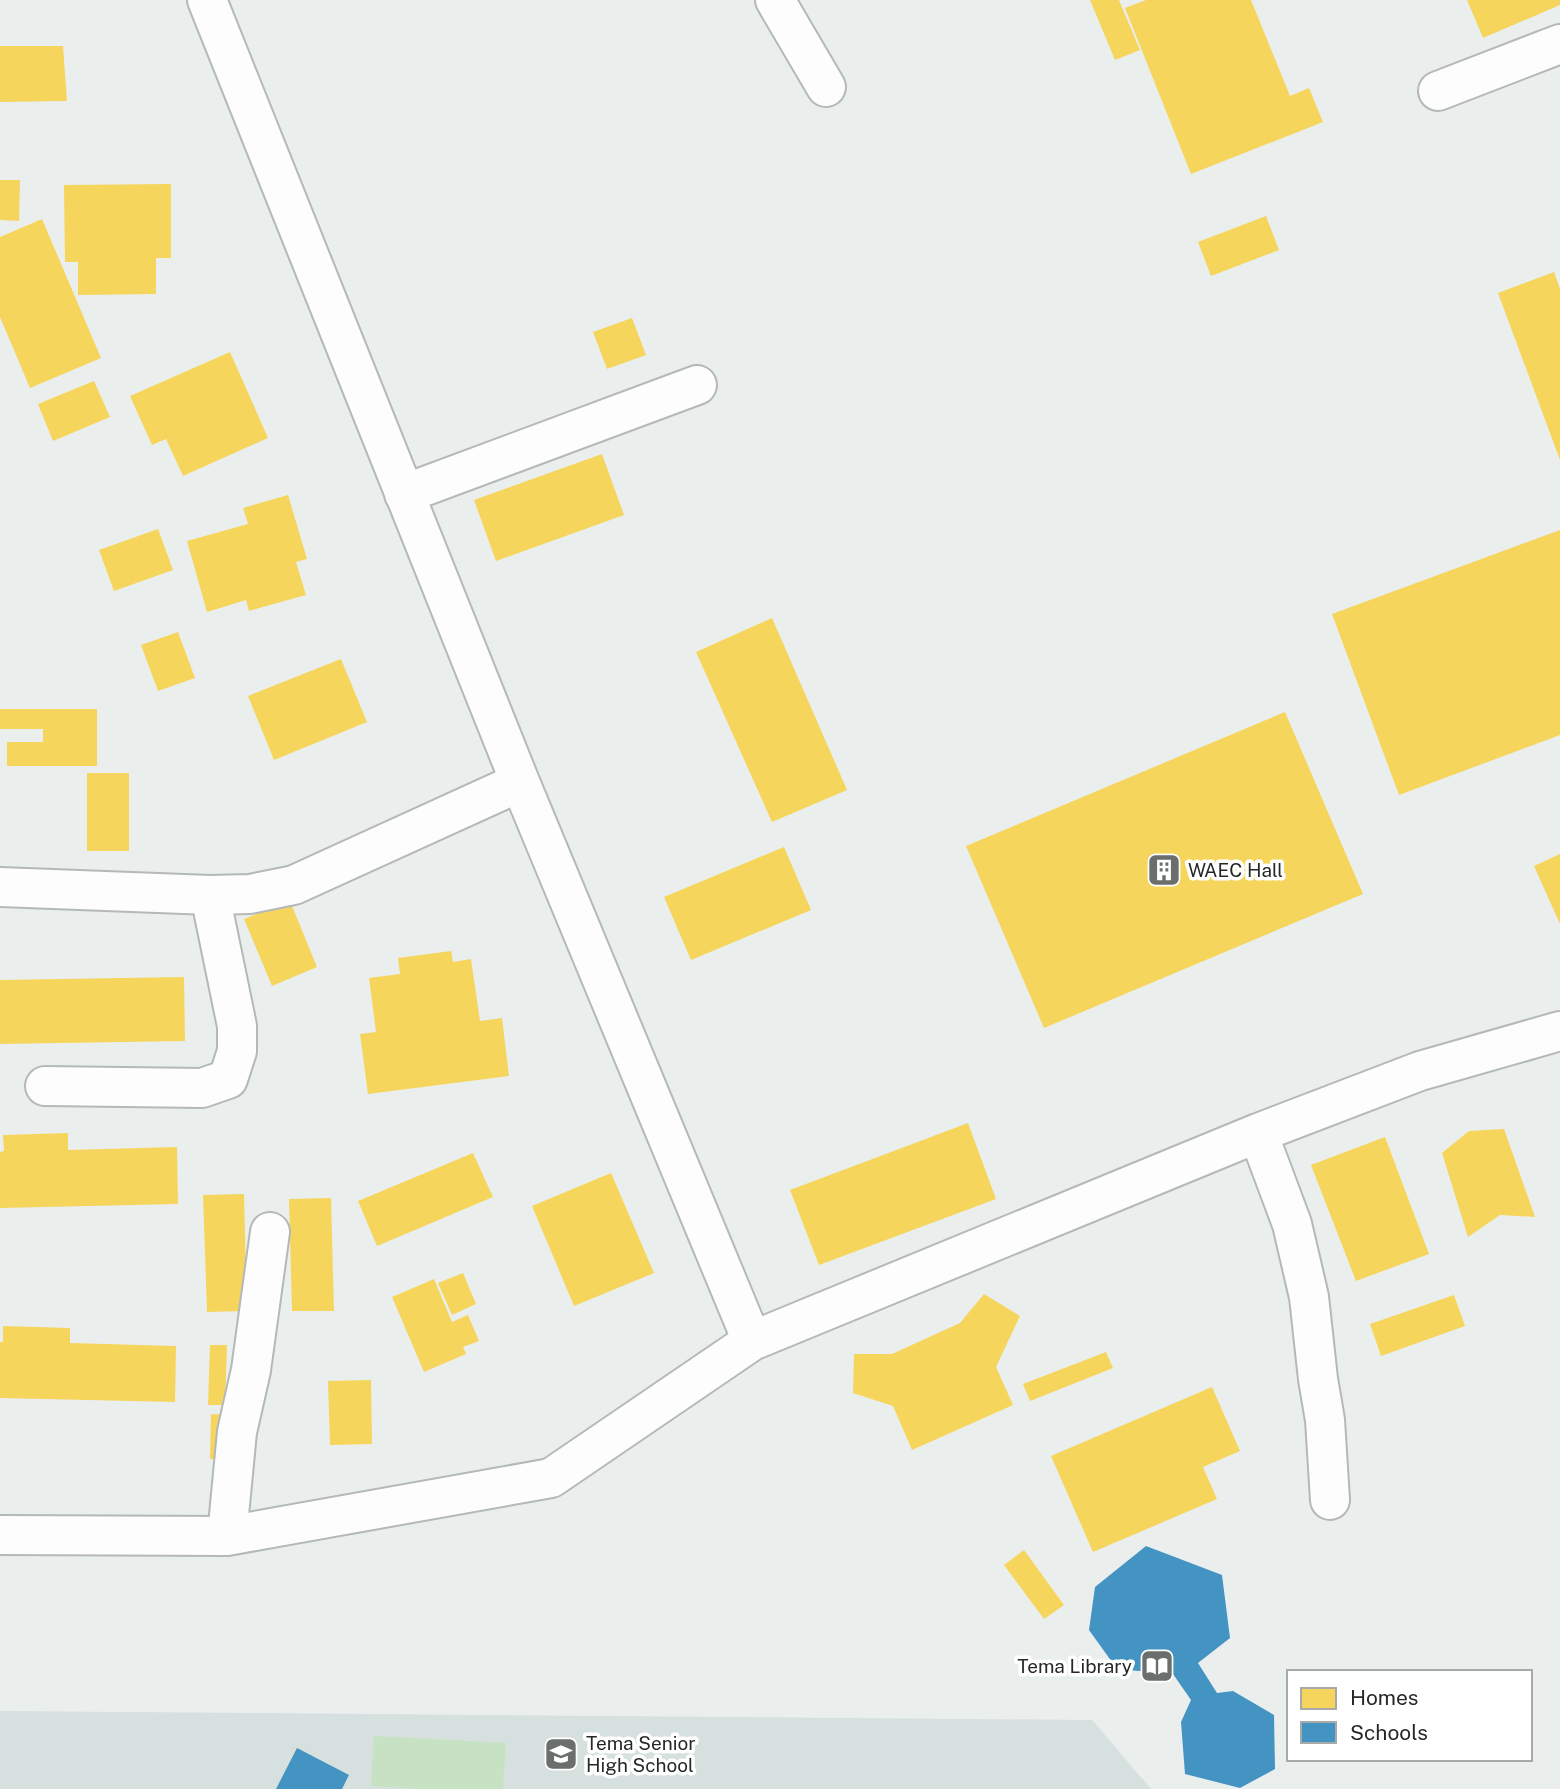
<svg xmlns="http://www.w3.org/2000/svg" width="1560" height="1789" font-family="'Public Sans',sans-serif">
	<rect width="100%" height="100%" fill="#eaefee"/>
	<path fill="#d6e0de" d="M0 1711 1092 1720 1151 1789H0Z"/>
	<path fill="#c7e2c3" d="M374 1736 506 1743 503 1789H420L371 1786Z"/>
	<path fill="#f6d55c" d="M1090 0H1119L1140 50 1115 60Z
		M1146 0H1251L1290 96 1309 88 1323 122 1191 174 1125 8Z
		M1467 0H1560V5L1483 38Z
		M0 46H63L67 101 0 102Z
		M0 180H20L19 221 0 220Z
		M171 184V258H156V294L78 295V262H65L64 185Z
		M1266 216 1279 250 1211 276 1198 242Z
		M42 219 101 358 30 388 0 317V237Z
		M1554 272 1560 289V460L1498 293Z
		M632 318 646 355 607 369 593 332Z
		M230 352 268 438 183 476 166 439 152 445 130 396Z
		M94 381 110 417 53 441 38 404Z
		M602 454 624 515 496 561 474 500Z
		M288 495 307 559 296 562 306 595 249 611 246 600 207 612 187 541 248 524 243 508Z
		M158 529 173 570 114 591 99 550Z
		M1560 530V735L1399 795 1332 614Z
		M772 618 847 790 772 822 696 652Z
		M178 632 195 678 158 691 141 645Z
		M341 659 367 722 274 760 248 696Z
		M0 709H97V766H7V742H43V729H0Z
		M1285 712 1363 894 1044 1028 966 846Z
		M87 773H129V851H87Z
		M784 847 811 910 691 960 664 897Z
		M1560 854V924L1534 866Z
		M290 901 317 967 272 986 244 919Z
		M451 951 453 962 471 959 480 1021 502 1018 509 1076 368 1094 360 1034 376 1032 369 978 400 974 398 958Z
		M184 977 185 1041 0 1044V980Z
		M968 1123 996 1199 819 1265 790 1190Z
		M1504 1129 1535 1217 1500 1215 1468 1237 1442 1153 1469 1131Z
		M68 1133V1150L177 1147 178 1204 0 1208V1152L4 1151 3 1135Z
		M1385 1137 1429 1254 1356 1281 1311 1165Z
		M473 1153 493 1197 377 1246 358 1201Z
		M611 1173 654 1273 574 1306 532 1206Z
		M244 1194 247 1311 207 1312 203 1195Z
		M331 1198 334 1311H292L289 1199Z
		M463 1273 476 1304 452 1315 438 1283Z
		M434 1279 452 1322 468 1315 479 1341 463 1347 466 1354 424 1372 392 1297Z
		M984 1294 1020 1316 996 1367 1013 1405 912 1450 893 1406 853 1393 854 1354H892L960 1323Z
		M1454 1295 1465 1326 1381 1356 1370 1324Z
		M3 1326 70 1328V1343L176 1346 175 1402 0 1398V1342H3Z
		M210 1345H227L225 1405H208Z
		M1106 1352 1113 1368 1030 1401 1023 1384Z
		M371 1380 372 1444 330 1445 328 1381Z
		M1212 1387 1240 1451 1203 1467 1217 1499 1093 1552 1051 1456Z
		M211 1414 228 1415 227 1459H210Z
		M1024 1550 1064 1605 1044 1619 1004 1565Z"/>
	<path fill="#4393c3" d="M1146 1546 1222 1575 1230 1638 1198 1663 1217 1693 1233 1691 1274 1715 1275 1769 1240 1788 1185 1774 1181 1722 1191 1700 1173 1674 1117 1669 1089 1630 1095 1587Z
		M297 1748 349 1775 342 1789H276Z"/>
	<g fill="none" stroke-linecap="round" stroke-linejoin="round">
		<defs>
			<path id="minor" d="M207 0 520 782 752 1341 1258 1133 1420 1071 1560 1031
				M775 0 826 87
				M1438 91 1560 44
				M404 494 697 385
				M0 887 210 895 250 894 294 885 520 782
				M45 1086 202 1088 228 1079 237 1051V1026L210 895
				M1258 1133 1292 1224 1309 1297 1318 1379 1325 1420 1330 1500
				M0 1535 227 1536 551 1478 752 1341
				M227 1536 237 1432 251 1370 270 1232"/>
		</defs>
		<use href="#minor" stroke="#b5b8b8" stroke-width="42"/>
		<use href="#minor" stroke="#fcfdfc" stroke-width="38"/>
	</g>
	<defs>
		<symbol id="building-square" viewBox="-11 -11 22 22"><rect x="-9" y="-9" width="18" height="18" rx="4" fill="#6a6e6d" stroke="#fff"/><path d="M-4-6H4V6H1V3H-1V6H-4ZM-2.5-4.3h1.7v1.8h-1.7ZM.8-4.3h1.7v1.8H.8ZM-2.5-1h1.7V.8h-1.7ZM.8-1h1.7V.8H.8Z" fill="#fff"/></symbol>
		<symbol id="library-square" viewBox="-11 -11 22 22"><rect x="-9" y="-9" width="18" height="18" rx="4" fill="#6a6e6d" stroke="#fff"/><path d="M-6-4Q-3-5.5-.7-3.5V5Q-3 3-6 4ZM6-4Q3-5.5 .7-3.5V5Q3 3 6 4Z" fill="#fff"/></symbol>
		<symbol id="school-square" viewBox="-11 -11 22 22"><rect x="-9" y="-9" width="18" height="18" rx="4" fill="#6a6e6d" stroke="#fff"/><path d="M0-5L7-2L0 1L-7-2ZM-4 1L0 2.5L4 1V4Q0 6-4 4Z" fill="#fff"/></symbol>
	</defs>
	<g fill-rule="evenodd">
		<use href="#building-square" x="1145" y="851" width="38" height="38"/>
		<use href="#library-square" x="1138" y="1647" width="38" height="38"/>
		<use href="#school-square" x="542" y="1735" width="38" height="38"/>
	</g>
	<g text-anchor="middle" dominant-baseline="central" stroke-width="7" stroke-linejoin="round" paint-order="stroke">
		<g font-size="19" fill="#252827" stroke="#fff" text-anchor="start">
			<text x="1188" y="870">WAEC Hall</text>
			<text x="1132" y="1666" text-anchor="end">Tema Library</text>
			<text x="586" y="1743">Tema Senior<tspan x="586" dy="22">High School</tspan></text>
		</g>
	</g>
	<rect x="1287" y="1670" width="245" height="91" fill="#ffffff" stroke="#a8a9a9" stroke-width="2"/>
	<rect x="1301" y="1688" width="35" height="21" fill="#f6d55c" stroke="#a8a9a9" stroke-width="2"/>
	<text x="1350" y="1705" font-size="21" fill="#252827">Homes</text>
	<rect x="1301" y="1722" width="35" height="21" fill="#4393c3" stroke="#a8a9a9" stroke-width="2"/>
	<text x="1350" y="1740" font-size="21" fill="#252827">Schools</text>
</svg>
